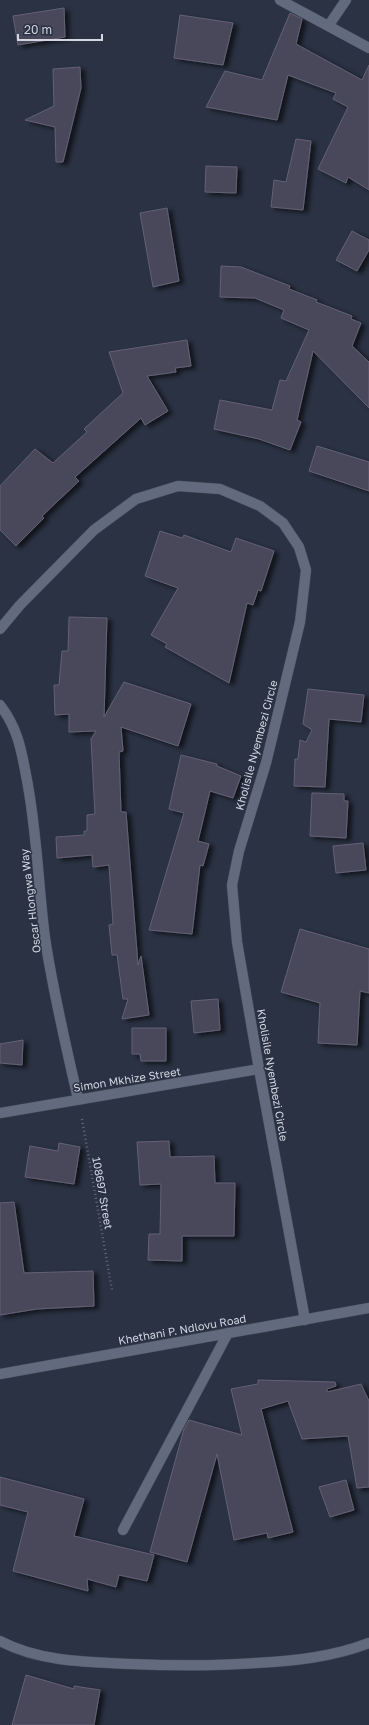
<svg xmlns="http://www.w3.org/2000/svg" width="369" height="1725" font-family="'Golos Text',sans-serif">
	<defs>
		<filter id="shadow"><feDropShadow dx="4.5" dy="2.5" stdDeviation="2" flood-color="#0009"/></filter>
	</defs>
	<rect width="100%" height="100%" fill="#2a3243"/>
	<path fill="#4a475a" stroke="#646175" filter="url(#shadow)" d="M64 8 65 37 18 45 13 16Z
		M290 13 302 19 296 44 362 80 369 65V190L348 177 346 183 318 169 348 107 333 99 336 93 288 75 277 120 206 107 225 71 262 80Z
		M180 15 233 23 223 65 174 58Z
		M80 67 81 88 63 162H56L55 127 25 120 54 106 53 69Z
		M296 139 311 141 303 210 271 207 274 180 286 182Z
		M206 166 237 167 236 193 205 192Z
		M167 208 179 281 153 287 140 213Z
		M352 231 369 240V250L357 271 336 260Z
		M221 266 241 267 290 286 289 289 317 300 316 302 352 316 351 319 361 323 352 346 369 362V408L313 351 297 420 301 422 290 450 259 439 214 429 220 400 272 410 280 380 286 381 309 330 281 318 284 310 255 298 220 297Z
		M187 340 191 366 175 368 176 372 147 376 168 411 145 425 141 418 75 477 79 481 42 516 44 518 16 546 0 530V486L35 449 53 463 87 432 84 429 123 393 109 352Z
		M317 446 369 462V491L309 471Z
		M160 531 182 538 184 535 231 552 236 538 274 551 261 591 258 590 253 605 247 603 229 683 165 647 167 644 151 635 178 588 145 576Z
		M69 617 107 618 104 717 124 682 191 704 178 746 121 727 123 751 119 752 121 812H126L138 965 141 956 149 1015 122 1019 128 999H123L117 955H112L109 925 113 924 109 865 93 867 92 855 57 858 56 837 84 835V831H87V815L95 814 91 739 96 731 69 732V714L55 715 54 685H59L62 651H68Z
		M308 689 364 695 361 722 329 719 325 787 294 786 295 759H298L300 740 306 742 312 730 303 724Z
		M181 755 217 764V766L241 776 233 798 210 791 198 841 209 844 203 866 200 865 192 934 149 930 184 813 169 809Z
		M312 793 344 794V801H348L346 838 310 836Z
		M363 843 366 870 336 873 333 846Z
		M300 929 369 949V993L360 991 357 1045 318 1043 320 1003 281 992Z
		M218 999 220 1030 194 1033 191 1001Z
		M132 1028H166V1061H141L140 1054H132Z
		M23 1040 22 1065 0 1063V1044Z
		M169 1141 170 1157 214 1156 215 1183H235L234 1236H182V1261L148 1260 149 1234H160L161 1184 140 1185 137 1142Z
		M59 1143 80 1147 74 1184 25 1177 30 1146 58 1151Z
		M14 1202 24 1273 93 1271 94 1306 37 1309 0 1315V1203Z
		M258 1380 335 1382 336 1386 327 1389V1392L361 1384 369 1401V1487L357 1488 348 1436 302 1439 288 1401 261 1409 293 1532 268 1538 267 1533 234 1540 217 1454 187 1562 150 1552 184 1429 189 1420 242 1435 231 1389 258 1384Z
		M0 1477 84 1499 74 1536 154 1555 147 1581 119 1575 116 1587 87 1579 88 1591 13 1571 28 1512 0 1505Z
		M346 1480 354 1510 330 1517 319 1487Z
		M26 1675 74 1689V1686L100 1690 94 1725H12Z"/>
	<g fill="none" stroke-linecap="round" stroke-linejoin="round">
		<defs>
			<path id="lane" d="M123 1530 228 1333"/>
			<path id="street" d="M280 0 369 48
				M329 25 346 0
				M0 629 20 605 94 530 136 499 178 486 220 489 260 506 283 523 299 547 306 570 300 622 266 763 239 851 232 885 237 942 259 1069 305 1320
				M0 705C17 727 21 748 26 775 37 829 38 884 45 938 53 992 66 1046 78 1099
				M0 1113 259 1069
				M0 1641C40 1662 87 1662 131 1664 173 1666 214 1666 256 1663 294 1661 333 1657 369 1643"/>
			<path id="secondary" d="M0 1374 369 1308"/>
		</defs>
		<use href="#lane" stroke="#484f5d" stroke-width="11"/>
		<use href="#street" stroke="#484f5d" stroke-width="11"/>
		<use href="#secondary" stroke="#484f5d" stroke-width="11"/>
		<path stroke="#636a79" stroke-width="2.5" stroke-dasharray="1 3" stroke-linecap="butt" d="M82 1119 112 1290"/>
		<use href="#lane" stroke="#626b7e" stroke-width="10"/>
		<use href="#street" stroke="#626b7e" stroke-width="10"/>
		<use href="#secondary" stroke="#626b7e" stroke-width="10"/>
	</g>
	<g text-anchor="middle" dominant-baseline="central" stroke-width="3" stroke-linejoin="round" paint-order="stroke">
		<g font-size="11" fill="#d2d7e2" stroke="#2a3243">
			<text transform="translate(256 745) rotate(-75)">Kholisile Nyembezi Circle</text>
			<text transform="translate(30 901) rotate(-97)">Oscar Hlongwa Way</text>
			<text transform="translate(273 1075) rotate(80)">Kholisile Nyembezi Circle</text>
			<text transform="translate(127 1079) rotate(-9)">Simon Mkhize Street</text>
			<text transform="translate(103 1193) rotate(80)">108697 Street</text>
			<text transform="translate(182 1329) rotate(-10)">Khethani P. Ndlovu Road</text>
		</g>
	</g>
	<path d="M18 34v6h84v-6" fill="none" stroke="#d2d7e2" stroke-width="2"/>
	<text x="24" y="34" font-size="12" fill="#d2d7e2" stroke="#2a3243" stroke-width="3" paint-order="stroke">20 m</text>
</svg>
